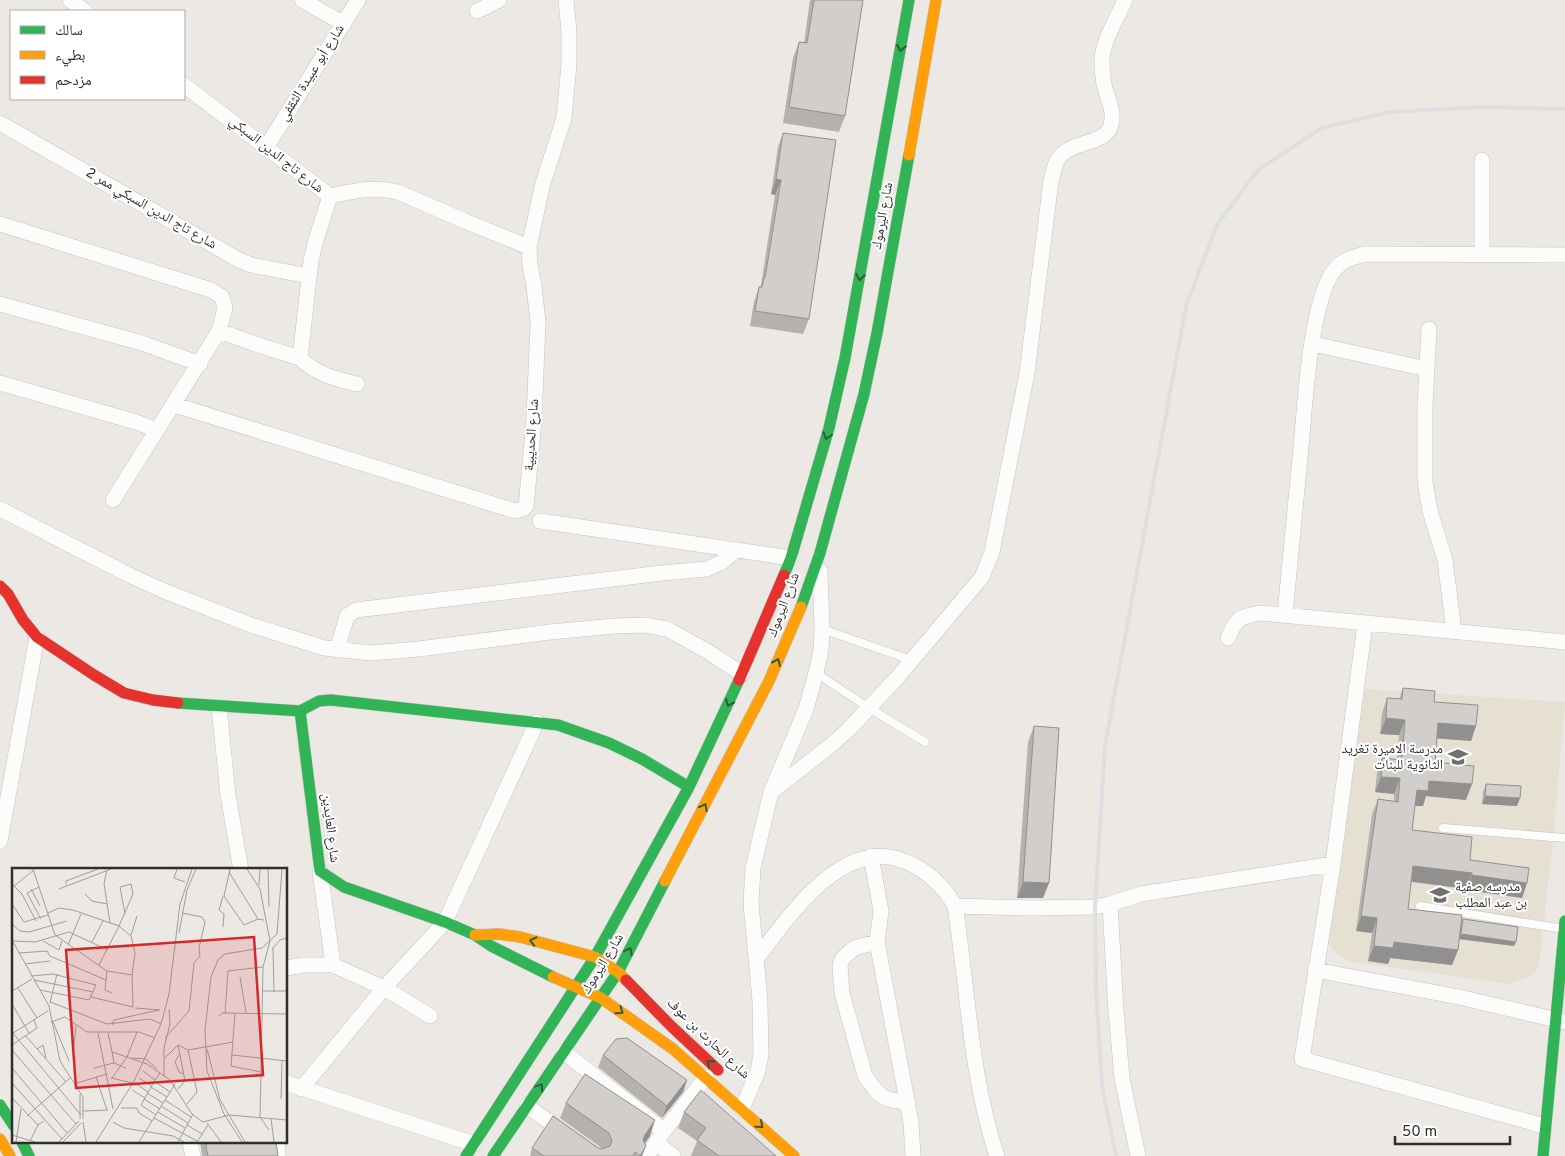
<svg xmlns="http://www.w3.org/2000/svg" width="1565" height="1156" font-family="Overpass,'Noto Naskh Arabic',sans-serif">
	<rect width="100%" height="100%" fill="#ece8e4"/>
	<path fill="#e6e0d3" d="M1365 689 1565 702 1552 852 1539 965 1534 973 1527 978 1509 984 1347 961 1333 950 1329 943 1327 937Z"/>
	<g fill="none" stroke-linecap="round" stroke-linejoin="round">
		<defs>
			<path id="lane" d="M822 629 911 660
				M816 673 869 708 925 742
				M1443 828 1565 838
				M1420 906 1564 929"/>
			<path id="street" d="M70 0 85 11
				M302 0 344 24
				M477 11 499 0
				M184 85 330 196
				M0 123 239 260 251 265 309 276
				M267 146 358 0
				M330 196 315 243 311 261 300 358C316 374 335 379 357 384
				M330 196C353 191 374 186 398 192L467 222 529 247
				M0 224 211 290 222 297 225 308 219 331 157 430 136 422 0 383
				M1482 255V160
				M0 304 142 343 200 364
				M1429 329 1425 406V482L1430 511 1445 560 1454 631
				M219 331 258 345 300 358
				M1313 344 1427 369
				M175 405 515 511 523 509 526 506 527 497 534 419 538 322 534 286 530 265 529 247 543 183 564 118 569 65V31L566 0
				M113 500 157 430
				M0 509 131 576 169 593 251 625 324 648 371 653 419 649 550 632 615 626 644 625 667 629 707 651 742 674
				M540 521 791 558
				M1285 614C1290 559 1296 503 1301 447 1305 405 1310 300 1335 269 1343 259 1354 257 1365 254L1565 255
				M1365 624 1333 864 1302 1059 1544 1126
				M1228 638C1236 618 1240 616 1261 613L1565 642
				M337 650 347 616 356 610 662 573 707 569 722 562 737 550
				M219 707 228 795 241 870
				M771 792 830 746 848 730 896 679 982 577 992 552 1027 373 1051 181C1053 175 1054 165 1058 159 1072 139 1105 146 1111 125 1115 112 1108 100 1105 88 1103 80 1102 69 1102 61 1103 39 1117 19 1125 0
				M0 841 37 637
				M871 856 881 911 877 942 911 1122 913 1156
				M320 871 333 965 384 988 430 1016
				M1110 904 1116 1011 1122 1078 1138 1156
				M955 906 1030 908 1095 907 1110 904 1141 894 1333 864
				M877 942 854 948 842 959 840 966 842 993 865 1076 877 1092 887 1099 908 1103
				M756 959C791 914 848 827 915 866 933 876 945 888 955 906 968 989 970 1075 997 1156
				M286 968 304 965H333
				M1315 970 1459 997 1565 1022
				M564 1052 664 1131 706 1077
				M286 1083 474 1144
				M301 1089 384 988 445 922 537 722
				M527 1106 597 1156
				M742 1109 758 1071 761 1054 760 1001 751 903 753 868 771 792 806 709 816 673 821 650 822 629 820 571
				M190 1142 193 1156
				M277 1142 278 1156
				M656 1143 673 1156
				M647 1156 664 1131"/>
			<path id="fast" d="M784 575 791 558 829 428 845 358 909 0
				M801 607 820 553 864 394 877 333 909 155
				M178 703 300 711 319 701 331 700 558 725 609 743 642 759 689 787
				M300 711 320 871 344 887 445 922 475 935 491 946 553 977
				M0 1105 14 1126
				M22 1142 29 1156
				M466 1156 595 957 689 787 739 680
				M493 1156 618 972 665 881
				M1543 1156 1565 921"/>
			<path id="slow" d="M909 155 936 0
				M665 881 769 681 801 607
				M475 935 499 934 520 937 595 957 618 972 626 980
				M553 977 601 998 673 1049 794 1156
				M0 1139 10 1156"/>
			<path id="jam" d="M0 586 8 594 23 620 37 637 94 675 124 693 153 700 178 703
				M739 680 784 575
				M626 980 671 1026 718 1070"/>
		</defs>
		<use href="#lane" stroke="#c5c4c5" stroke-width="9"/>
		<use href="#street" stroke="#c5c4c5" stroke-width="16"/>
		<use href="#fast" stroke="#c5c4c5" stroke-width="12"/>
		<use href="#slow" stroke="#c5c4c5" stroke-width="12"/>
		<use href="#jam" stroke="#c5c4c5" stroke-width="12"/>
		<use href="#lane" stroke="#fcfcfb" stroke-width="8"/>
		<use href="#street" stroke="#fcfcfb" stroke-width="15"/>
		<use href="#fast" stroke="#30b455" stroke-width="11"/>
		<use href="#slow" stroke="#ff9f0a" stroke-width="11"/>
		<use href="#jam" stroke="#e5322d" stroke-width="11"/>
		<path stroke="#dfdfe1" stroke-width="4" d="M1116 1156 1102 1086 1096 989 1095 907 1105 746 1186 306 1217 225 1258 170 1321 128 1390 112 1483 107 1565 109"/>
	</g>
	<path fill="#b4b1af" d="M810 0H863L845 116 839 132 783 123 793 58 799 42 804 43Z
		M783 133 809 319 803 334 750 326 754 302 759 287H760L761 285 775 195 771 194 778 147Z
		M1403 688 1434 702 1476 726 1471 741 1437 738 1435 762 1466 800 1426 796 1423 806H1415L1412 830 1470 860 1527 883 1522 898 1467 890V889L1411 882 1408 909 1461 923 1463 919 1516 942 1514 946 1459 939 1458 950 1452 965 1390 958 1388 964 1368 961 1372 933 1356 931 1372 814 1378 799 1394 801V794L1375 792 1377 773 1382 758 1397 759 1399 735 1380 734 1382 713 1387 698 1399 699Z
		M1034 726 1043 898H1017L1028 742Z
		M1486 784 1517 806 1482 804 1483 792Z
		M603 1055 687 1080 683 1092 662 1118 598 1067Z
		M566 1103 650 1136 645 1143 642 1156H530L532 1148H598L603 1149 560 1118Z
		M684 1112 776 1156H691L697 1141 678 1128Z
		M200 1142H276L278 1156H202V1155Z"/>
	<path fill="#92908e" d="M776 179 781 180 775 195 771 194Z
		M1386 718 1405 720 1399 735 1380 734Z
		M1438 723 1476 726 1471 741 1432 738Z
		M1381 777 1400 778 1394 794 1375 792Z
		M1429 781 1472 784 1466 800 1426 796 1423 806H1411L1417 790Z
		M1485 796 1520 798 1517 806 1482 804Z
		M1413 866 1472 873 1467 889 1408 881Z
		M1472 875 1527 883 1522 898 1467 890Z
		M1023 882 1049 883 1043 898H1017Z
		M1361 916 1377 918 1372 933 1356 931Z
		M1461 934 1516 942 1514 946 1459 939Z
		M1394 942 1458 950 1452 965 1390 958 1388 964 1368 961 1374 946Z
		M687 1080 683 1092 662 1118 667 1106Z
		M655 1120 650 1136 639 1151 645 1135Z
		M646 1146 642 1156H640Z"/>
	<path fill="#d1cecb" stroke="#92908e" d="M814 0H863L845 116 789 107 799 42 807 43Z
		M783 133 836 140 809 319 755 311 759 287H762L764 278H765L781 180 776 179Z
		M1403 688 1435 691 1434 702 1478 705 1476 726 1438 723 1435 762 1474 766 1472 784 1429 781 1428 791 1417 790 1412 830 1472 837 1470 860 1529 868 1527 883 1472 875V873L1413 866 1408 909 1462 915 1458 950 1394 942 1393 948 1374 946 1377 918 1361 916 1378 799 1398 802 1400 778 1381 777 1382 758 1402 760 1405 720 1386 718 1387 698 1402 699Z
		M1034 726 1059 728 1049 883 1023 882Z
		M1486 784 1521 786 1520 798 1485 796Z
		M1463 919 1518 927 1516 942 1461 934Z
		M627 1038 687 1080 667 1106 603 1055 616 1039Z
		M585 1074 655 1120 645 1135 643 1140 646 1146 640 1156 635 1152 633 1156H544L532 1148 553 1116 598 1148 602 1149 610 1146 612 1141 609 1133 566 1103Z
		M701 1090 776 1156H719L697 1140 706 1128 684 1112Z
		M207 1142H276L278 1156H208L206 1147Z"/>
	<defs><path id="oneway-chevron" d="M-2-3.5L2.5 0L-2 3.5" fill="none" stroke-width="1.6" stroke-linecap="round" stroke-linejoin="round" transform="scale(1.25)"/></defs>
	<g stroke="#2f5d3c">
		<use href="#oneway-chevron" transform="translate(901 48) rotate(100)"/>
		<use href="#oneway-chevron" transform="translate(860 277) rotate(100)"/>
		<use href="#oneway-chevron" transform="translate(827 436) rotate(106)"/>
		<use href="#oneway-chevron" transform="translate(777 662) rotate(-66)"/>
		<use href="#oneway-chevron" transform="translate(729 703) rotate(114)"/>
		<use href="#oneway-chevron" transform="translate(704 807) rotate(-62)"/>
		<use href="#oneway-chevron" transform="translate(533 941) rotate(-166)"/>
		<use href="#oneway-chevron" transform="translate(629 951) rotate(-62)"/>
		<use href="#oneway-chevron" transform="translate(620 1011) rotate(35)"/>
		<use href="#oneway-chevron" transform="translate(710 1063) rotate(-138)"/>
		<use href="#oneway-chevron" transform="translate(540 1087) rotate(-56)"/>
		<use href="#oneway-chevron" transform="translate(760 1125) rotate(41)"/>
	</g>
	<defs>
		<symbol id="school-bare" viewBox="-9 -9 18 18"><path d="M0-5L7-2L0 1L-7-2ZM-4 1L0 2.5L4 1V4Q0 6-4 4Z" fill="#706f6e" stroke="#fff" stroke-width="2.5" paint-order="stroke"/></symbol>
	</defs>
	<g fill-rule="evenodd">
		<use href="#school-bare" x="1444" y="743" width="28" height="28"/>
		<use href="#school-bare" x="1426" y="881" width="28" height="28"/>
	</g>
	<g text-anchor="middle" dominant-baseline="central" stroke-width="4" stroke-linejoin="round" paint-order="stroke">
		<g font-size="14" fill="#2e2e2e" stroke="#fff">
			<text transform="translate(312 73) rotate(-58)">شارع أبو عبيدة الثقفي</text>
			<text transform="translate(276 155) rotate(38)">شارع تاج الدين السبكي</text>
			<text transform="translate(151 209) rotate(30)">شارع تاج الدين السبكي ممر 2</text>
			<text transform="translate(883 216) rotate(-80)">شارع اليرموك</text>
			<text transform="translate(532 435) rotate(-86)">شارع الحديبية</text>
			<text transform="translate(784 605) rotate(-69)">شارع اليرموك</text>
			<text transform="translate(330 828) rotate(83)">شارع العايدين</text>
			<text transform="translate(603 964) rotate(-59)">شارع اليرموك</text>
			<text transform="translate(708 1039) rotate(44)">شارع الحارث بن عوف</text>
		</g>
		<g font-size="14" fill="#2e2e2e" stroke="#fff" text-anchor="end">
			<text x="1443" y="749">مدرسة الاميرة تغريد<tspan x="1443" dy="16">الثانوية للبنات</tspan></text>
			<text x="1455" y="887" text-anchor="start">مدرسه صفية<tspan x="1455" dy="16">بن عبد المطلب</tspan></text>
		</g>
	</g>
	<g transform="translate(12 868)">
		<rect width="275" height="275" fill="#ece8e4"/>
		<path fill="none" stroke="#a09e9b" stroke-width="1" d="M21 1 43 67 95 103M165 1 162 10 173 14M218 1 212 28 232 57 246 51M235 1 248 21 258 73 251 99 249 204 248 249 257 262M256 1 257 39M95 2 92 15 98 55M217 4 246 51 252 52M0 16 10 26 24 53M54 17V13L86 1M247 17 248 1M2 18 22 2M27 19 15 25 29 51M19 21 28 38M47 21 99 1M73 26 80 33 95 36M0 36 12 54 36 47M36 45 47 40 61 42 107 58 119 68 123 85 120 107 121 139 79 129M0 56 8 63 17 64 55 53M211 59 212 46 207 42 211 28M167 65 175 22 184 1M119 67 125 48M0 72 37 138 48 193 71 229V251M1 73 23 74 57 64 96 82M31 73 47 82 50 73M80 74 91 53M56 77 69 46M261 80 262 124M260 81 268 72 275 70M7 85 35 83 38 88 94 112M13 96 38 93M87 97 107 58 121 26 119 16 108 19 113 46M95 103 93 122 100 125M95 103 120 107M19 108 41 106 84 117 77 132 28 122M228 109 234 145M22 112 81 124M6 120 25 150M0 123 20 111M251 123H275M38 134 95 156 138 151 149 156M38 135 45 106M0 136 17 165M123 140 148 142M213 145 216 103 251 99M223 145 219 198 249 204M207 148 210 145 275 146M39 154 53 149 75 164H127L143 170M41 154 57 193M100 157 102 152 147 142M0 164 69 247M1 165 36 143M86 165 101 241M96 165 100 184 135 196 158 212 180 246 191 254 217 247 275 252M13 167 54 214M153 170 177 143 182 95 188 88 187 80 193 54 190 49 170 45M0 177 25 160 22 152M166 177 173 213 166 221M25 181 31 177 34 190M195 181 208 232 233 274M0 182 64 256M176 182 221 174M100 184 102 195 114 200M61 185 64 158M167 187 163 194 167 204 172 206M220 187 275 193M120 190 134 191 145 201M153 190 166 177 176 182 185 224 175 236M0 200 55 265M82 200 102 195M131 203 143 212 148 205M152 208V180L158 156 157 141M84 209 95 242M99 210 121 215M100 210 115 189 125 164M127 210 140 218M143 212 129 237 144 247M142 213 158 224M0 215 50 271M65 215 95 206M123 215 136 224M139 219 155 229M120 222 133 230M135 225 151 235M0 230 26 257M132 231 148 241M269 231 270 193M153 232 179 249M149 238 176 255M109 240H125L127 245 140 253M71 243 96 242M146 244 173 260M15 248 58 210M142 250 185 273M68 251V226M259 251 262 274M71 254 74 274M101 254 112 260 161 268 172 274M195 255 209 274M175 257 190 266M0 267 23 274M18 273 26 257 32 253M4 274 9 241M47 274 67 253M51 274 69 255M84 274 121 215 149 156 157 126 168 36 180 1M127 274 163 216M166 274 181 246M185 274 196 257M230 274 212 246 195 203 193 162 199 109 206 92 213 86 250 80 265 66 270 1"/>
		<path fill="#d62828" fill-opacity="0.15" stroke="#d62828" stroke-width="2.5" d="M242 69 251 207 64 220 54 82Z"/>
		<rect width="275" height="275" fill="none" stroke="#2e2e2e" stroke-width="2.5"/>
	</g>
	<rect x="10" y="10" width="175" height="90" fill="#ffffff" stroke="#ababab"/>
	<rect x="20" y="26" width="25" height="8" fill="#30b455" stroke="#ababab"/>
	<text x="55" y="35" font-size="15" fill="#2e2e2e">سالك</text>
	<rect x="20" y="51" width="25" height="8" fill="#ff9f0a" stroke="#ababab"/>
	<text x="55" y="60" font-size="15" fill="#2e2e2e">بطيء</text>
	<rect x="20" y="76" width="25" height="8" fill="#e5322d" stroke="#ababab"/>
	<text x="55" y="85" font-size="15" fill="#2e2e2e">مزدحم</text>
	<path d="M1395 1136v8h115v-8" fill="none" stroke="#2e2e2e" stroke-width="2.5"/>
	<text x="1402" y="1136" font-size="15" fill="#2e2e2e" stroke="#ffffff" stroke-width="4" paint-order="stroke">50 m</text>
</svg>
